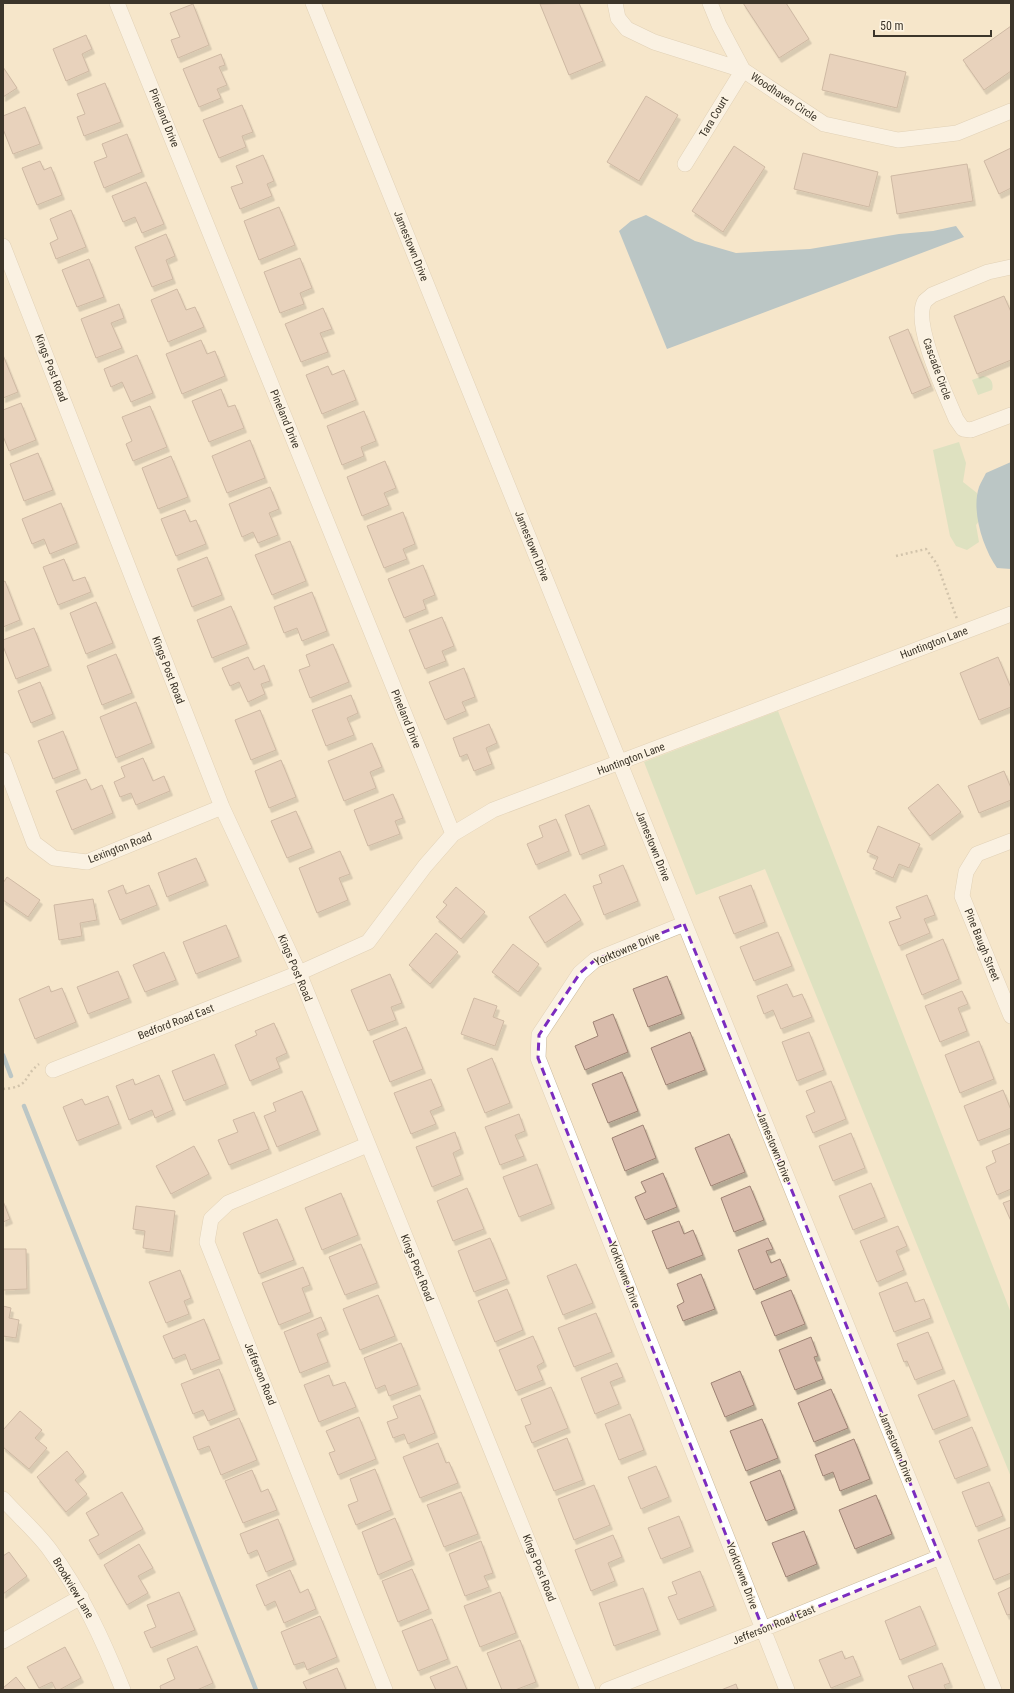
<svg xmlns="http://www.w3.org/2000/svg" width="1014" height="1693" font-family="'Roboto Condensed',sans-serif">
	<defs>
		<filter id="shadow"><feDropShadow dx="2.5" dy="4.5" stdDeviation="0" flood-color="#0004"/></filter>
	</defs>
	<rect width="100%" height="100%" fill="#f6e6ca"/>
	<path fill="#c1dcb4" d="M983 376C991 377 994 383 992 390L978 395 972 380Z
		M959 442 966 463 963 482 977 493 983 516 976 525 979 542 967 550 956 546 950 536 933 450Z
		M778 711 1011 1313V1477L765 869 696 895 644 762Z"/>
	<path fill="#739fbe" d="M646 215 695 241 736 253 810 249 899 234 933 231 956 226 964 237 667 349 619 231 631 221Z
		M1011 462V569L997 568C983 548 971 511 979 487 981 482 984 477 986 473Z"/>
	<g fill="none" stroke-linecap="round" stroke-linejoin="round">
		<path stroke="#739fbe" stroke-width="4.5" d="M3 1055 11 1076
			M24 1106 256 1690"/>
	</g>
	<path fill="#d8bbab" stroke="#9e8374" filter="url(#shadow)" d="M579 3 603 61 569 75 540 4Z
		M743 3H786L809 39 779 58Z
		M193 4 209 45 178 58 171 40 180 37 170 13Z
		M1011 26V71L984 90 963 60Z
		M86 35 92 49 82 54 89 71 66 81 53 49Z
		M221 54 225 65 219 67 227 85 217 89 221 98 199 107 183 69Z
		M830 54 906 72 897 108 822 90Z
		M3 67 17 88 3 97Z
		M105 83 121 122 84 136 77 117 85 114 77 94Z
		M646 96 678 115 639 181 607 162Z
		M242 105 253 132 242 136 246 147 219 158 203 120Z
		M25 107 40 144 13 154 3 129V116Z
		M127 134 142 172 104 188 94 162 107 157 102 144Z
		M734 146 765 167 723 232 692 211Z
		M1011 148V188L999 194 984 161Z
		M803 153 878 172 869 207 794 189Z
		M263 155 274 181 267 184 272 196 240 209 231 187 243 183 236 166Z
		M40 161 44 170 51 167 62 195 37 205 22 168Z
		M967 164 973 201 897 214 891 176Z
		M146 182 164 224 142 233 135 217 123 222 112 196Z
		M279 207 295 245 259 260 244 221Z
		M71 210 86 247 56 259 50 243 58 239 50 219Z
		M166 234 175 256 166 260 173 279 152 287 135 247Z
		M300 258 312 288 300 293 304 304 280 313 264 272Z
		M89 259 104 297 77 307 62 270Z
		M177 289 186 310 195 307 204 327 168 342 151 300Z
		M1004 296 1011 312V360L977 374 954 316Z
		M119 304 124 318 111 323 122 348 96 358 81 319Z
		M323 308 332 329 320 333 328 352 301 362 285 324Z
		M908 329 931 386 912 394 889 337Z
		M201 340 207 354 215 351 225 376 182 394 166 354Z
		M3 355 18 392 3 398Z
		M137 355 153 393 131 402 122 382 111 387 104 369Z
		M328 366 332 375 344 370 356 400 322 414 306 375Z
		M221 389 228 407 235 405 244 428 209 442 192 401Z
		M21 403 36 440 9 451 3 436V410Z
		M150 406 167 447 133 461 126 444 132 441 122 417Z
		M364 411 376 441 361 447 364 456 342 465 327 426Z
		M250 440 265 478 227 493 212 456Z
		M38 453 53 490 24 501 10 464Z
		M171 456 188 497 158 509 142 468Z
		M385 461 396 488 384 493 389 505 362 516 347 477Z
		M270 487 279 509 269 513 278 535 258 543 253 532 242 537 229 504Z
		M61 503 77 543 50 554 44 539 32 544 22 519Z
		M185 510 190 522 196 520 206 544 176 556 161 519Z
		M403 512 415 544 403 549 407 559 384 568 367 526Z
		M290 541 306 581 272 595 255 555Z
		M207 557 222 595 192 607 177 569Z
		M64 559 73 581 85 577 91 592 58 605 43 567Z
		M423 565 435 595 423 600 426 609 404 618 388 579Z
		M5 581 20 620 3 627V582Z
		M312 592 327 631 302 641 297 628 284 633 274 607Z
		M96 602 113 643 86 654 70 613Z
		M231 606 247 644 212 658 197 620Z
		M442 617 454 646 442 651 446 661 425 669 409 630Z
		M34 628 49 666 16 679 3 646V640Z
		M333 644 349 682 310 698 299 670 310 666 306 655Z
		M116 654 132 693 102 705 87 666Z
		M248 657 254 670 264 665 270 681 261 684 265 694 248 702 239 682 230 686 222 668Z
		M998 657 1011 688V707L979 720 960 673Z
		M464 668 475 697 462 702 466 711 445 720 429 682Z
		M40 682 53 714 31 723 18 691Z
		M351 695 358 713 347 718 354 735 326 746 312 710Z
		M136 702 152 743 116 758 100 717Z
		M260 710 276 750 251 760 235 720Z
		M489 724 497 743 486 748 492 764 474 771 467 754 460 757 453 738Z
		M63 731 78 769 53 779 38 741Z
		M372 743 382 767 370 772 376 788 344 801 328 761Z
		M143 758 153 781 164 776 170 791 136 805 131 793 120 797 114 782 125 777 121 767Z
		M281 760 296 797 269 808 255 771Z
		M1004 771 1011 788V800L979 813 968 786Z
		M86 779 91 790 102 785 113 813 72 830 56 791Z
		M938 784 961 812 930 836 908 808Z
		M393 794 403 818 395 821 400 834 368 846 354 810Z
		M589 805 605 845 580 855 565 815Z
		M296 811 312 848 287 858 271 821Z
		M556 819 569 851 536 865 527 844 543 837 539 826Z
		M878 826 920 844 909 868 899 864 893 878 873 869 878 857 867 852Z
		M340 851 350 874 339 878 348 900 317 913 299 868Z
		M196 858 206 881 167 897 158 873Z
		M623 865 638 901 604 915 593 886 602 883 599 875Z
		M7 877 40 900 28 917 3 900V883Z
		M123 885 126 894 149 885 157 905 120 920 108 891Z
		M751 885 765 922 734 934 719 897Z
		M456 887 485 912 461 939 436 917 447 905 443 902Z
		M565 894 581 920 545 943 529 917Z
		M927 895 935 915 924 919 930 933 899 946 889 922 901 918 896 907Z
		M93 899 97 920 80 923 82 936 59 940 54 905Z
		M226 925 239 957 196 974 183 942Z
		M778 932 792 966 754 981 740 947Z
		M436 933 458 952 430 984 409 965Z
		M943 939 959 979 922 995 906 955Z
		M513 944 539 964 518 992 492 972Z
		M164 952 176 980 145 992 133 965Z
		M118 971 129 998 88 1014 77 987Z
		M390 974 402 1003 391 1007 396 1020 368 1031 351 990Z
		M667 976 682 1014 648 1027 633 989Z
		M787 984 793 997 802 994 812 1017 781 1029 773 1010 764 1014 757 996Z
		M49 986 51 992 62 988 76 1022 35 1039 19 999Z
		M962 991 968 1004 958 1008 967 1031 940 1042 925 1006Z
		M474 998 497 1006 493 1017 504 1021 495 1046 461 1034Z
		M613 1014 628 1052 585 1070 575 1046 598 1036 593 1022Z
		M274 1023 287 1053 276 1058 280 1068 250 1081 235 1045 257 1035 255 1031Z
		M406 1027 423 1069 390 1082 373 1041Z
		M690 1032 705 1070 666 1085 651 1048Z
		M809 1032 824 1070 797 1081 782 1042Z
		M979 1041 994 1079 960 1093 945 1055Z
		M214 1054 226 1084 184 1101 172 1071Z
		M492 1058 510 1103 485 1113 467 1069Z
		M622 1072 638 1111 608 1123 592 1084Z
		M159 1075 173 1110 155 1118 152 1110 129 1120 116 1086 133 1079 135 1085Z
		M431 1079 442 1106 430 1111 436 1124 411 1134 394 1093Z
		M831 1081 846 1119 813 1133 806 1116 815 1112 806 1091Z
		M1003 1090 1011 1110V1128L978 1141 964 1106Z
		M302 1091 318 1130 277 1147 264 1116 276 1111 273 1103Z
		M108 1096 119 1124 77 1141 63 1107 82 1099 85 1105Z
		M254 1112 269 1149 229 1165 218 1140 238 1132 233 1120Z
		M519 1114 525 1131 515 1135 524 1156 500 1165 485 1127Z
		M643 1125 656 1158 625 1171 612 1138Z
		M455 1132 461 1149 453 1153 461 1175 432 1187 416 1147Z
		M851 1133 865 1168 833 1181 819 1146Z
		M729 1134 745 1172 711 1186 695 1148Z
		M1011 1143V1189L997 1195 986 1167 996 1162 992 1151Z
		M194 1146 209 1174 171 1194 156 1166Z
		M537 1164 552 1204 519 1217 503 1177Z
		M663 1173 677 1207 645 1220 635 1197 646 1192 641 1182Z
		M871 1183 885 1217 853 1230 839 1196Z
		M750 1186 764 1220 734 1232 721 1198Z
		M467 1188 484 1229 453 1241 437 1201Z
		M341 1193 358 1235 322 1250 305 1208Z
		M1011 1200V1221L1003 1203Z
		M3 1201 10 1219 3 1222Z
		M136 1206 175 1211 170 1252 143 1248 145 1231 133 1229Z
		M277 1219 294 1260 259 1274 243 1233Z
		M679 1221 684 1234 693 1230 703 1255 667 1269 652 1231Z
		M898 1226 907 1246 896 1251 904 1270 877 1282 860 1241Z
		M490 1238 507 1279 474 1292 458 1251Z
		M768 1238 773 1249 766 1251 771 1263 780 1259 787 1276 754 1290 738 1250Z
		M361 1244 377 1283 345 1295 329 1257Z
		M3 1249H26L27 1289 3 1290Z
		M576 1264 593 1303 563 1315 547 1276Z
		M303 1267 310 1285 302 1288 311 1312 279 1325 262 1283Z
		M180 1270 191 1298 184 1301 189 1314 166 1323 149 1282Z
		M701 1274 715 1309 683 1321 677 1306 684 1302 677 1284Z
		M907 1282 915 1302 924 1299 931 1318 894 1332 879 1293Z
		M507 1289 523 1330 495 1342 478 1301Z
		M791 1290 805 1324 775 1336 761 1302Z
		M378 1295 395 1336 360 1350 343 1309Z
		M3 1306 11 1308 9 1318 19 1320 16 1338 3 1336Z
		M596 1313 612 1352 574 1367 558 1328Z
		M321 1317 326 1330 317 1334 328 1362 300 1373 284 1332Z
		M204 1319 220 1359 191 1370 185 1354 173 1359 163 1336Z
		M928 1332 943 1369 915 1380 907 1361 904 1362 897 1344Z
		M533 1336 544 1362 537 1366 543 1380 516 1391 499 1350Z
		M811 1337 818 1356 814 1357 823 1379 795 1390 779 1350Z
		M401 1343 418 1385 389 1396 385 1385 376 1389 364 1358Z
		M617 1363 623 1377 610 1382 619 1404 595 1414 581 1378Z
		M219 1369 235 1410 208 1421 203 1410 193 1414 181 1384Z
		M740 1371 754 1405 725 1417 711 1383Z
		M329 1375 333 1386 345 1382 356 1407 319 1422 304 1385Z
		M954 1380 968 1416 933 1430 918 1395Z
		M551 1387 568 1428 532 1443 525 1426 531 1424 521 1399Z
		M831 1389 848 1428 814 1442 798 1403Z
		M420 1395 435 1433 408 1444 404 1434 393 1438 387 1422 398 1418 393 1406Z
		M20 1411 42 1430 35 1438 47 1448 29 1469 3 1447V1430Z
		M630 1414 644 1450 619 1460 605 1424Z
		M359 1417 376 1459 338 1475 329 1453 335 1451 326 1431Z
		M239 1418 257 1460 221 1475 209 1446 198 1450 193 1437Z
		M762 1419 778 1458 746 1471 730 1431Z
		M972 1427 988 1466 955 1479 939 1441Z
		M567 1438 583 1480 554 1491 537 1450Z
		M854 1439 870 1479 840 1491 833 1472 823 1476 815 1455Z
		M438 1443 446 1463 449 1462 458 1483 420 1498 403 1457Z
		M67 1451 84 1472 75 1480 87 1494 66 1512 37 1477Z
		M656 1466 669 1497 641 1509 628 1477Z
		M375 1469 391 1510 356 1525 348 1505 358 1501 350 1479Z
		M252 1470 261 1492 268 1489 277 1510 243 1523 225 1481Z
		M780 1470 795 1509 766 1521 750 1482Z
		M989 1482 1003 1516 976 1527 962 1492Z
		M594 1485 610 1525 574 1540 558 1499Z
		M122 1492 143 1529 98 1555 89 1540 99 1535 86 1513Z
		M461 1492 478 1534 444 1547 427 1505Z
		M876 1495 892 1534 855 1549 839 1510Z
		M679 1516 691 1547 661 1559 648 1528Z
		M395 1518 412 1560 378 1575 362 1532Z
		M278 1519 294 1560 266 1572 257 1550 248 1554 240 1534Z
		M1011 1527V1573L994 1580 978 1540Z
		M804 1531 817 1564 786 1577 772 1543Z
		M613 1535 622 1557 608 1563 615 1581 591 1591 575 1550Z
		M481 1541 493 1573 484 1576 489 1587 465 1596 449 1554Z
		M139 1544 153 1568 138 1576 148 1593 127 1605 104 1565Z
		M9 1552 27 1576 3 1594V1556Z
		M412 1569 429 1609 398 1622 382 1581Z
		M290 1570 300 1593 308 1589 316 1609 284 1623 275 1601 265 1606 256 1585Z
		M700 1571 714 1606 678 1620 668 1597 677 1594 672 1582Z
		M1011 1587V1614L1007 1615 998 1593Z
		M643 1588 658 1630 614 1646 599 1603Z
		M179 1592 195 1630 151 1648 144 1632 156 1627 147 1605Z
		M500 1592 516 1633 480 1647 464 1606Z
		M920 1606 936 1645 900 1660 885 1621Z
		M320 1616 337 1657 307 1670 304 1662 294 1665 281 1632Z
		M432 1619 448 1659 418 1671 402 1631Z
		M520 1640 536 1682 515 1690H502L487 1653Z
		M197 1646 213 1683 197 1690H161L160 1686 175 1679 167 1659Z
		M65 1647 81 1678 59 1690H56L52 1682 39 1688 27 1667Z
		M842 1651 845 1659 853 1656 861 1676 831 1688 819 1660Z
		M942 1663 950 1683 944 1685 946 1690H914L908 1676Z
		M457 1666 467 1690H436L430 1677Z
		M337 1668 346 1690H307L303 1682Z
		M16 1677 26 1690H3V1688Z
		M736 1684 738 1690H721Z"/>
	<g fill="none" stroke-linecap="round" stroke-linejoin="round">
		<defs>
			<path id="minor" d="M117 3 453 834
				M313 3 994 1690
				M615 3 618 18 627 29 654 42 743 70 824 124 898 140 957 133 1011 111
				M710 3 719 25 743 70
				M685 164 743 70
				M3 246 222 807 299 973 588 1690
				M1011 267 988 272 932 295C930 297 927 299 925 301 911 322 947 397 956 419L963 429 971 430 1011 415
				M3 760 34 843 54 858 87 862 222 807
				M1011 841 977 854 966 872 962 896 1011 1016
				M684 924 595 960 580 973 539 1035 538 1058 787 1690
				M53 1070 299 973 368 942 425 866 453 834 493 810 1011 614
				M367 1145 228 1203 211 1219 207 1242 385 1690
				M3 1499C18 1516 37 1532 50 1550 82 1594 103 1640 123 1690
				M3 1641 81 1597
				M607 1690 763 1629 940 1557"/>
		</defs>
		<use href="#minor" stroke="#c9ba9f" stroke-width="16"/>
		<path stroke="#a79b86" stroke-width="2.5" stroke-dasharray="2 3" stroke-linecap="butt" d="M896 556 926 549 937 564 957 619
			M3 1089C31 1087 22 1077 39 1064"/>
		<use href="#minor" stroke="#fff" stroke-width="15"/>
	</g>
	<path d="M0 0H1014V1693H0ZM684 924 940 1557 763 1629 538 1058 539 1035 580 973 595 960Z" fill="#f6e6ca" fill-opacity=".55" fill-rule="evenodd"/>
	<path fill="none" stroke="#7b2cbf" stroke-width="3" stroke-dasharray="8 5" stroke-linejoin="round" d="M684 924 940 1557 763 1629 538 1058 539 1035 580 973 595 960Z"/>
	<g text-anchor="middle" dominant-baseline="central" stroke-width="3" stroke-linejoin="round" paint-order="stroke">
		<g font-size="11" fill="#3c352a" stroke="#fdf4e3">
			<text transform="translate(784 97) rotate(34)">Woodhaven Circle</text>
			<text transform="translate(714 117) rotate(-59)">Tara Court</text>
			<text transform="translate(164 118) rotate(68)">Pineland Drive</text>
			<text transform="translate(411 246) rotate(68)">Jamestown Drive</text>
			<text transform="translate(51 368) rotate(69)">Kings Post Road</text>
			<text transform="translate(937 369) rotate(70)">Cascade Circle</text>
			<text transform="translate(285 419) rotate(68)">Pineland Drive</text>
			<text transform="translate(532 546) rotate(68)">Jamestown Drive</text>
			<text transform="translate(934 643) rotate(-21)">Huntington Lane</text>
			<text transform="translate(168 670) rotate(69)">Kings Post Road</text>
			<text transform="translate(406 719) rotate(68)">Pineland Drive</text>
			<text transform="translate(631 759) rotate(-21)">Huntington Lane</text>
			<text transform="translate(653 846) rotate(68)">Jamestown Drive</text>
			<text transform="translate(120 848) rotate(-21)">Lexington Road</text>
			<text transform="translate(982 945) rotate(68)">Pine Baugh Street</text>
			<text transform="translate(627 949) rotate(-23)">Yorktowne Drive</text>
			<text transform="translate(295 968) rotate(67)">Kings Post Road</text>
			<text transform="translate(176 1022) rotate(-21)">Bedford Road East</text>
			<text transform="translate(774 1147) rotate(68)">Jamestown Drive</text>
			<text transform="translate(417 1268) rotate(68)">Kings Post Road</text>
			<text transform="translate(624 1275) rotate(69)">Yorktowne Drive</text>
			<text transform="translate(260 1374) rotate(68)">Jefferson Road</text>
			<text transform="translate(896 1447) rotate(68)">Jamestown Drive</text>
			<text transform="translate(539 1568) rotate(68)">Kings Post Road</text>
			<text transform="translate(742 1576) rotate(69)">Yorktowne Drive</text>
			<text transform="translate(73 1588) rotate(59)">Brookview Lane</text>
			<text transform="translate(774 1625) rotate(-22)">Jefferson Road East</text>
		</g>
	</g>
	<rect width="1014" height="1693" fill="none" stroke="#3c352a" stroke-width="8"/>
	<path d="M874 30v6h117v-6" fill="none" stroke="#3c352a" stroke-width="2"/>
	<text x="880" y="30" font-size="12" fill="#3c352a" stroke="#fdf4e3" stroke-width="3" paint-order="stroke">50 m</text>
</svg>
